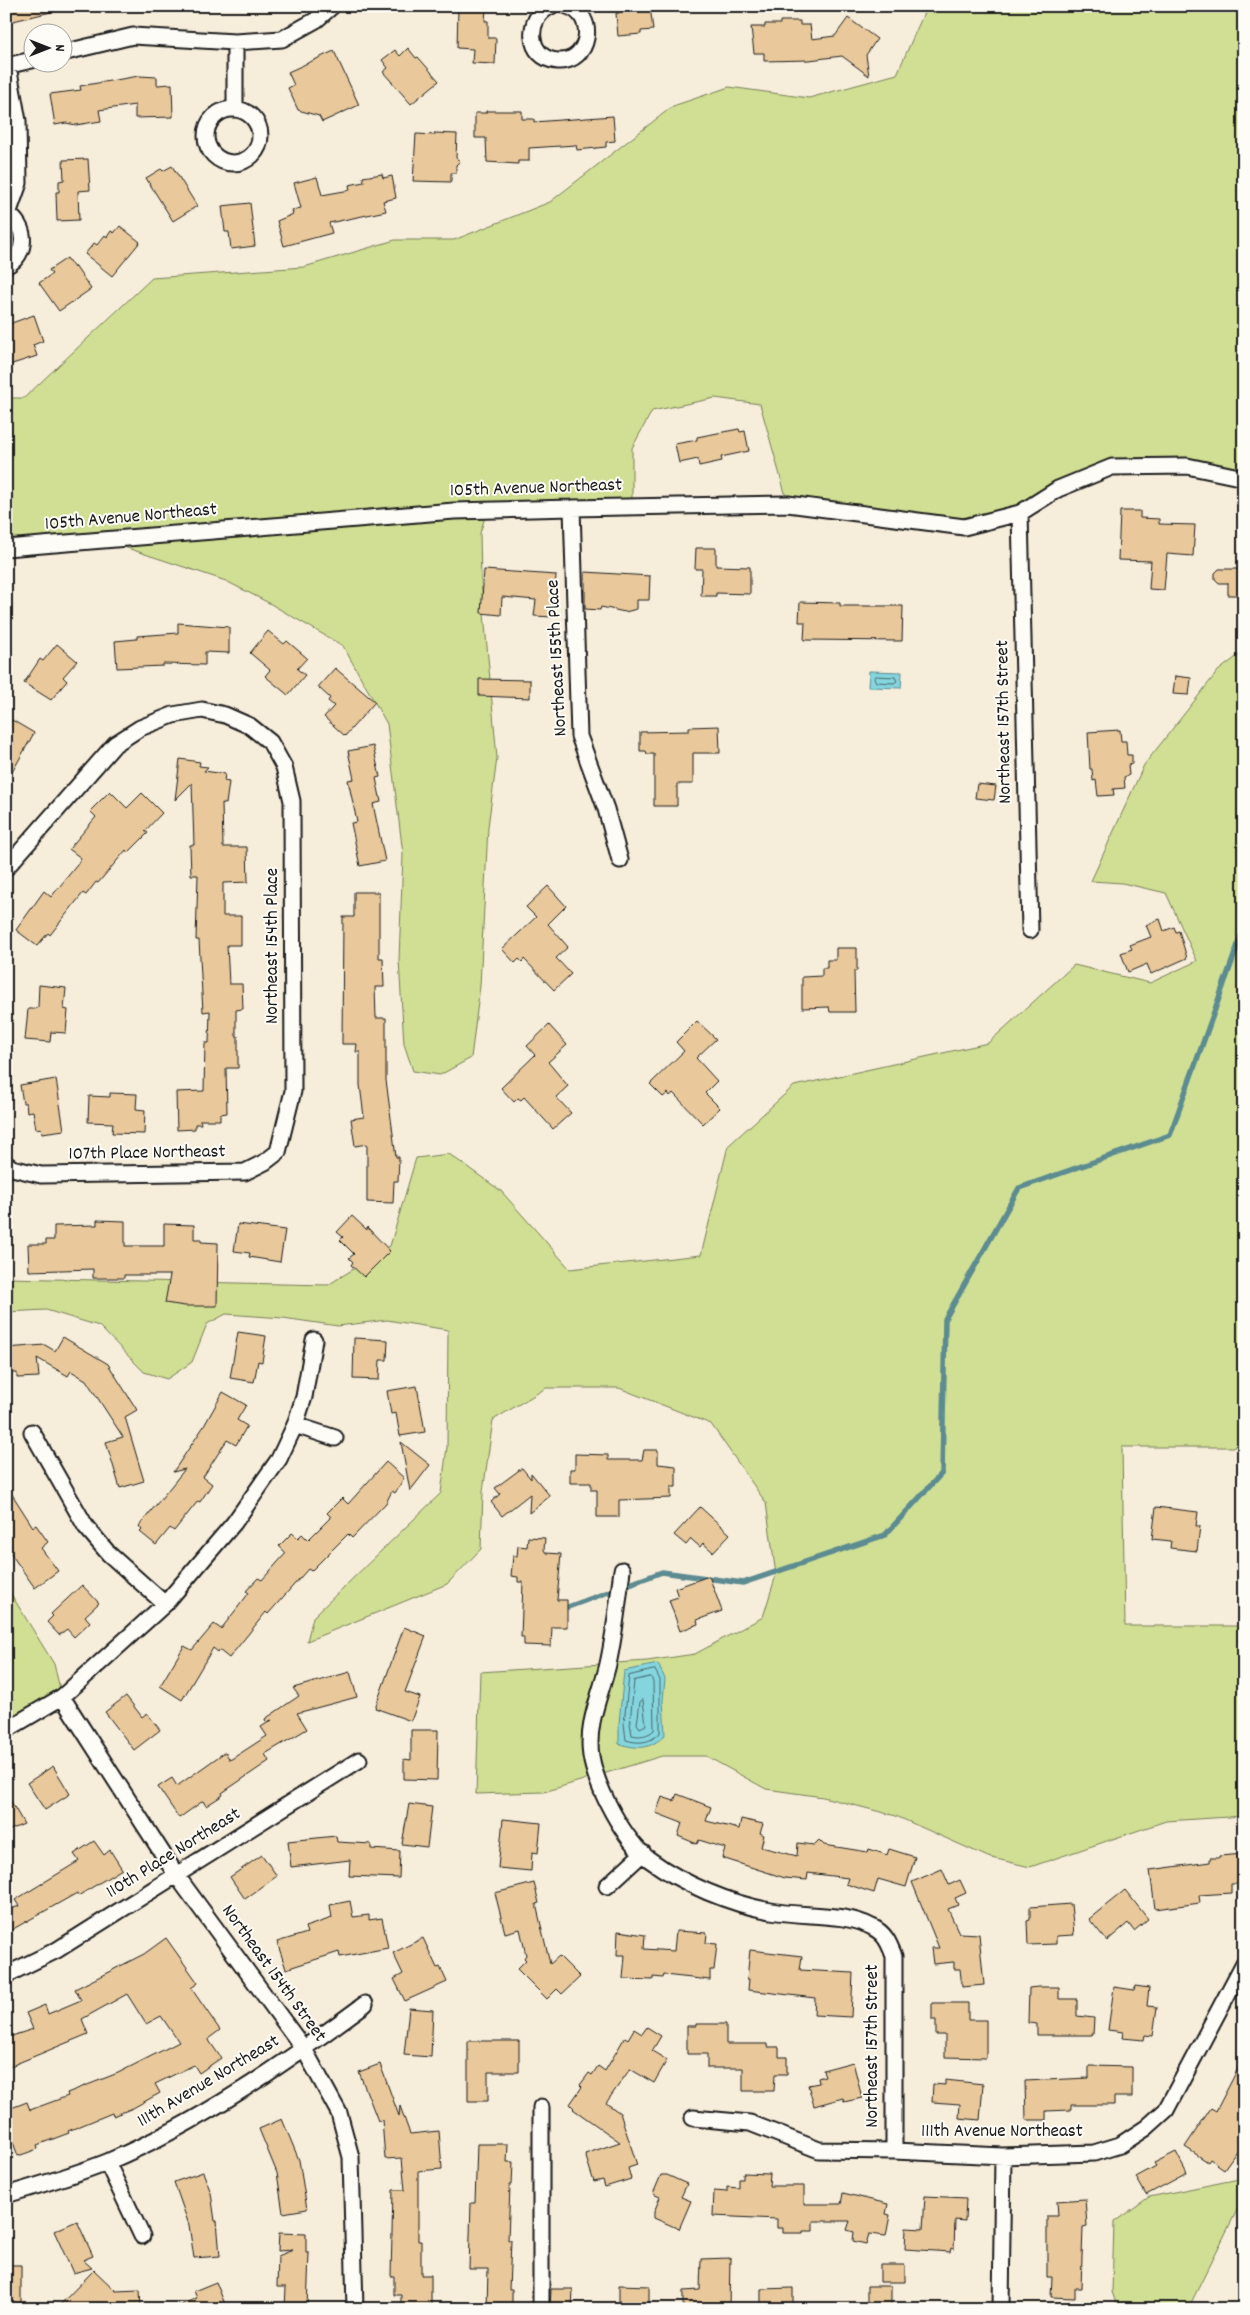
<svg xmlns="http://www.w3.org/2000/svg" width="1250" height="2315" font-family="Dekko,sans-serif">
	<rect width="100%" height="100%" fill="#f7eddb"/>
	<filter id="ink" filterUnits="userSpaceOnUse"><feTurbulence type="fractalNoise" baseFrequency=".02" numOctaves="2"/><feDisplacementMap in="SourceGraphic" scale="10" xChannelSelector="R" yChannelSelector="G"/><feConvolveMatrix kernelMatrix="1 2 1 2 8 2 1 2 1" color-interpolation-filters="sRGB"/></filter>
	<g filter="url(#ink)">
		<path fill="#d0df93" stroke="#767e58" d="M927 6H1244V478L1112 467 1020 513 964 527 788 504 760 404 715 398 652 411 632 448V506L487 511 480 533 481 580 497 758 488 827 480 986 471 1058 440 1075 413 1071 404 1044 399 960 403 854 387 724 343 646 269 603 226 581 103 540 6 548V398H24L152 278 304 267 395 240H454L550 202 673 106 729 87 809 98 897 74Z
			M1244 651V1447H1122L1125 1626H1244V1816L1166 1821 1030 1867 988 1857 896 1816 823 1797 766 1789 706 1756H662L544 1792 476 1794 480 1672 647 1661 695 1654 763 1617 776 1575 766 1503 711 1424 619 1388H546L493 1420 483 1492 481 1549 447 1584 307 1641 313 1617 441 1493 447 1447 448 1330 387 1320 338 1326 283 1318 226 1314 207 1324 192 1362 167 1379 144 1372 99 1326 46 1310 6 1312V1278L328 1285 390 1246 416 1158 449 1154 501 1191 570 1269 701 1255 728 1146 794 1086 988 1043 1074 965 1150 983 1197 961 1166 893 1122 883 1091 881 1144 765 1218 671Z
			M6 1586 54 1664 62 1697 6 1730Z
			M1244 2178V2196L1188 2309H1118L1112 2292 1114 2222 1149 2197Z"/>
		<path fill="#85d5df" stroke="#5b8b91" d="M869 671 902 672 901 688 868 687Z
			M658 1664 665 1679 663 1700 665 1735C649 1750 639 1749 619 1744V1723L624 1671Z"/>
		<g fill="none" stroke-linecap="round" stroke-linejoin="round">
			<path stroke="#46666a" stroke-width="1" d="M876 676 895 677 897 681 894 683 876 682 874 678Z
				M655 1670 660 1680V1733C650 1743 639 1744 626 1740L624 1723 629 1676Z
				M651 1677 653 1682 654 1730C648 1736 639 1737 632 1735L630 1723 634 1681Z
				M643 1700 646 1725 640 1728 637 1724 640 1702Z"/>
			<path stroke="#5b8b91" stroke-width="5.5" d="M568 1607 662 1572 743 1583 885 1535 942 1473 945 1319 1019 1188 1170 1135 1244 928"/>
		</g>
		<path fill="#e9c99b" stroke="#1c1c1c" d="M6 6H50L51 12 9 22Z
			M619 6H650L653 30 641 31V34L618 36 616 13H619Z
			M458 7 486 8 485 21H488V38H496L495 64 472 63 473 49 457 48Z
			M848 18 877 39 866 55 869 76 842 56 809 60 764 61V53H754L751 27H765V24H780V21H800V25H810L812 39 835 36Z
			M408 48 416 58 418 57 439 81 411 104 383 72 388 68 382 60 395 50 400 56Z
			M334 51 359 105 322 122 319 116 298 110 288 88 294 85 288 72Z
			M139 76 157 77V85L172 84 173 117 135 118V105L99 110 101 121 76 125 66 123 55 125 50 94 81 90 80 86Z
			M486 111H522V119H534V122L613 116 615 141 606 142V147L577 150 576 145 529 148V161H518V164L487 162 486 138H475V113H486Z
			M434 133 457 134 456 158 460 161 456 165V173H451V182L413 181 416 134 435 135Z
			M88 159 90 190 78 191 79 220 57 221 56 192H59V181L64 180 63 160Z
			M172 166 197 206 173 221 146 178 161 169 163 171Z
			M382 174 383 178 392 176 396 198 383 201 386 211 329 223 332 233 284 246 277 221 293 214 292 210 301 208 294 183 317 177 322 195 350 190 349 185 364 182 363 177Z
			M250 203 255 246 231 249 229 232H225L222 206Z
			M120 226 140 242 112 276 85 254 94 243 97 245 105 235 107 237 111 231 114 233Z
			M67 258 74 268 75 266 91 289 59 311 39 283 52 274 49 270Z
			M34 315 43 341 33 345 37 356 6 366V325Z
			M739 429 740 432 745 431 749 451 721 457 722 461 699 466 698 459 679 463 675 444 697 440V437Z
			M1120 511H1140V518L1159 519V524L1195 525 1193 556 1167 554 1164 590 1149 589 1151 561 1118 560Z
			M696 548H716V566L750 567V594L716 593V596H701L702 569H695Z
			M1219 569H1244V595H1228V583H1219L1215 579V573Z
			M484 570 556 575 553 617 534 616 536 600 502 597 501 615 481 613Z
			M585 572 650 576 649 600H637V609L625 612 601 607 600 610 585 609Z
			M800 602 840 603V606H903L902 641 804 640 805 622H799Z
			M178 623 229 627V653L205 652V665L163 664V666L117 668 115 641 137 639V636L178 633Z
			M268 631 284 644 287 641 307 658 297 669 305 675 288 695 265 676 270 670 250 653Z
			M57 644 77 661 63 677 67 681 51 700 24 683 40 659 43 661Z
			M335 668 375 702 345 736 324 717 334 706 328 701 330 698 318 687Z
			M1175 676 1191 678 1189 695 1173 694Z
			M479 679 530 680V698L479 696Z
			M12 720 34 733 6 783V729Z
			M719 726 720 753H693V784H677V806H654V754H647L646 751H640V732L689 731V727Z
			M1120 730 1121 741H1126L1127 755H1132V764L1128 765 1129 775 1124 777 1125 788 1113 789 1114 795 1098 796 1096 780 1093 781 1092 769H1090L1088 732Z
			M373 746 380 777 376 778 381 802 373 804 385 861 360 866 351 823 357 822 348 780 354 779 348 751Z
			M180 759 200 762 199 766 208 767 204 771 225 774 224 781 229 782 226 804 222 803 223 847H247L248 882 223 883V916H241V945H227L229 984H242L243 1009 236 1010V1036H238V1068H226L227 1113 220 1114V1120H200L201 1124H195V1129L177 1130 176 1092 204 1091 205 1043H209L210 1011 203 1012 199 940H196L198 875H191L190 845H194L192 783 175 800Z
			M977 784 996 786 994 800 975 798Z
			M110 791 127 808 142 793 162 813 145 831 148 833 128 853 126 850 98 883 96 882 86 895 83 893 50 935 48 933 37 946 16 930 44 891 51 897 77 865 81 858 69 849 96 817 90 811Z
			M548 886 566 906 548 924 568 947 556 958 571 974 554 990 524 959 522 962 519 959 515 963 502 949 536 917 526 907Z
			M354 892H379V958H383L384 987H375L376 1018H386V1080L396 1157H399L398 1181H394L393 1203 367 1202V1144L355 1146 351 1119 364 1117 360 1085V1052H356L357 1044H342L343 917H354Z
			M1160 919 1164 931 1174 927 1176 932 1179 931 1187 958 1151 974 1147 964 1128 972 1121 953 1132 949 1130 945 1151 937 1146 925Z
			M836 948H857V971H854L855 1012H830L829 1007 802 1008V977L822 976V968H827V960H836Z
			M39 985 66 988 64 1009 68 1010 66 1033 51 1032 50 1042 25 1040 28 1009H35L38 1007Z
			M697 1021 716 1039 696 1058 717 1081 705 1093 720 1108 703 1124 673 1093 670 1096 668 1093 663 1097 650 1084 684 1051 676 1042Z
			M549 1025 567 1045 548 1062 568 1086 556 1097 571 1113 553 1129 524 1097 521 1100 518 1098 514 1102 501 1088 535 1055 527 1046Z
			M56 1079 64 1130 42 1133 41 1128 36 1129 33 1111 27 1112 26 1103H23L20 1085Z
			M110 1093 137 1094 136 1109 145 1110 144 1134 112 1133 113 1123 88 1122 89 1096 110 1097Z
			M352 1216 367 1230V1227L390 1251 364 1277 351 1265 353 1262 349 1258 354 1254 340 1240 343 1237 337 1232Z
			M97 1220 125 1221V1246H164V1224L194 1225V1239H201V1242L218 1243 217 1306H185L165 1303 170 1275H124V1278H93V1269L29 1271 28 1244H46V1240H54V1226L97 1225Z
			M238 1224 285 1230 280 1262 249 1257 250 1253 234 1251Z
			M238 1332 266 1336 262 1362 258 1361 254 1382 230 1378Z
			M63 1337 108 1364 137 1410 125 1417 144 1481 120 1488 106 1442 123 1437 86 1380 71 1371 68 1376 37 1358 39 1377 17 1378V1373H6V1348L45 1345 55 1351Z
			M354 1338 388 1340 387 1360H380L379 1380 353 1379Z
			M417 1386 425 1432 400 1436 396 1413 391 1414 387 1391Z
			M223 1392 246 1405 237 1420 247 1426 236 1445 227 1440 203 1477 212 1484 200 1502 198 1501 174 1531 170 1528 156 1545 140 1532 142 1530 139 1526 185 1469 173 1472 204 1426Z
			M401 1442 430 1465 410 1491Z
			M644 1450H658V1464L676 1466V1487H671V1498L619 1500V1517H597V1490H591V1483H570V1469H575V1454L608 1455V1460H642Z
			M386 1462 404 1478 395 1493 392 1491 386 1503 352 1538 348 1534 311 1571 308 1569 268 1614 266 1612 229 1658 219 1650 218 1652 213 1648 182 1700 160 1686 184 1646 192 1650 214 1624 221 1629 249 1593 246 1591 258 1578 262 1580 286 1553 279 1546 292 1533 298 1538 302 1534 308 1540 331 1517 327 1513 342 1498 348 1504Z
			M522 1468 531 1479V1473L550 1496 529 1513 530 1494 502 1516 491 1502 500 1494 495 1488Z
			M6 1485 33 1527 36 1525 48 1542 41 1548 58 1571 35 1588 6 1547Z
			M700 1507 730 1534 713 1552 703 1543 700 1547 691 1539 686 1545 674 1535Z
			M1156 1507 1198 1512 1196 1526H1200L1197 1551 1170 1548 1171 1541 1152 1539Z
			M528 1537 545 1538 544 1550 546 1553 561 1554 557 1600H567V1627H552L551 1646 524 1645V1637H521L523 1582H518V1577L511 1576 513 1556H517L518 1546 527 1547Z
			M709 1576 722 1611 697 1620 698 1624 680 1631 669 1600 678 1597 675 1588Z
			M82 1585 99 1603 85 1616 90 1622 74 1637 67 1629 59 1635 47 1622 53 1616 51 1614Z
			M404 1627 426 1636 405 1692 420 1697 411 1721 375 1708Z
			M350 1672 357 1697 297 1713 307 1729 265 1754 269 1761 222 1793 223 1795 206 1806 203 1801 179 1818 158 1787 172 1778 177 1786 225 1752 230 1760 267 1736 261 1727 272 1720 266 1722 265 1719 299 1696 293 1688Z
			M126 1696 142 1717 147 1713 160 1730 134 1750 105 1712Z
			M411 1730H438L437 1780 404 1779V1759L411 1760Z
			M53 1766 70 1794 45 1810 27 1783Z
			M6 1793 24 1824 10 1830 6 1822Z
			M677 1794 711 1807 706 1821 739 1829 741 1819 763 1824 760 1833 764 1835 761 1847 797 1856 798 1843 814 1845 819 1840 824 1845 868 1852 869 1849 887 1855 889 1849 915 1857 906 1887 878 1879 874 1893 846 1884 848 1878 808 1873 807 1880 785 1878 722 1858 725 1848 699 1840 697 1844 678 1836 682 1823 656 1813 662 1797 674 1801Z
			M409 1804 432 1807 427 1847 402 1844Z
			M503 1819 541 1823 538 1853 532 1852 531 1871 498 1868Z
			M336 1836 337 1842 371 1844V1849L400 1851 399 1878 349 1876 350 1860 291 1867 288 1841Z
			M94 1841 104 1855 110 1850 122 1869 78 1896 77 1893 6 1933V1911L19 1906 15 1900 79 1861 74 1854Z
			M1244 1854V1884H1231V1893L1199 1895 1200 1903 1155 1909 1150 1870 1210 1862V1858H1219V1856Z
			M262 1855 277 1876 245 1899 230 1877Z
			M942 1869 949 1885 960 1880 966 1893 955 1898 958 1905 948 1909 959 1933 979 1934 984 1985 962 1987 960 1969H954V1962L933 1964 931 1948H939L912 1882Z
			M534 1883 539 1903 536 1904 550 1964 559 1956 580 1977 562 1994 557 1989 547 1999 517 1969 526 1960 524 1958 526 1955 520 1929 505 1933 495 1893Z
			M1125 1890 1148 1919 1134 1931 1128 1923 1107 1941 1089 1919Z
			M350 1901 353 1917 369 1915V1920L382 1918 388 1948 340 1957 339 1952 286 1969 277 1942 307 1933 305 1927 332 1918 330 1905Z
			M1071 1904 1074 1935 1056 1936V1944L1028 1945 1027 1921 1030 1920V1907Z
			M618 1931 645 1935 644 1949 674 1951 676 1931 707 1933 706 1943 717 1944 714 1970H710V1980L664 1975 663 1978 653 1977V1980L623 1979 625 1955H617Z
			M166 1938 198 1983 191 1988 220 2030 208 2039 221 2058 199 2073 194 2065 155 2084 160 2093 133 2108 113 2116 112 2113 68 2131 69 2133 37 2145 38 2149 18 2156 6 2123V2110L27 2102 30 2110 68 2096 67 2093 118 2073 179 2042 161 2016 146 2024 127 1994 82 2019 88 2034 6 2068V2038L33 2029 26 2013 45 2005 48 2014 81 2000 75 1989 144 1954Z
			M423 1938 437 1968 440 1967 447 1982 405 2001 394 1979 403 1974 393 1953Z
			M750 1950 802 1956 800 1970 853 1973 851 2017 814 2015 815 1998 748 1990 749 1979H747Z
			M1135 1986 1149 1988 1147 2006 1157 2007 1153 2036 1145 2035 1144 2040 1122 2038 1123 2032 1108 2030 1114 1987 1134 1990Z
			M1038 1987H1059V1999H1077V2016L1094 2018 1093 2035H1037V2024L1028 2023 1029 1988Z
			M932 2003H968V2020H986V2058L945 2057V2035H936V2020H932Z
			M409 2008 433 2010 431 2057 404 2055Z
			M696 2024H726V2044H768V2047H779V2057H787V2074H775L774 2091H743V2068H707V2054H687V2026H696Z
			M647 2027 661 2036 652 2051 667 2060 654 2083 630 2069 606 2103 620 2113 637 2165 628 2168 631 2179 605 2187 603 2180 594 2182 585 2154 620 2142 573 2109 574 2108 570 2104 582 2087 580 2085 589 2073 592 2075 598 2066 605 2071 625 2037 628 2039 634 2029 642 2034Z
			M468 2041H519V2072H488V2101H468Z
			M1244 2057V2141L1224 2169 1210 2159 1208 2162 1185 2147 1211 2108 1216 2111Z
			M853 2062 862 2098 844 2102 843 2098 814 2106 808 2085 819 2083 818 2078 825 2076 823 2070Z
			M380 2064 399 2116 400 2106 410 2134 439 2131 442 2169 418 2171V2241H421V2275H431V2309H401V2295H394V2276H391L393 2190H405L402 2158 385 2159 382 2120 378 2121 359 2072Z
			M1089 2066 1132 2067V2097H1114V2105H1071V2110L1046 2111V2120H1026L1025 2081 1089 2078Z
			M945 2080 983 2084 980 2120 959 2118 960 2104 932 2102 933 2084 945 2085Z
			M282 2119 299 2160 307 2209 283 2213 277 2173 259 2129Z
			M477 2144H508L507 2162H513L512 2185H510L508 2240H511L509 2290H512V2309H487L488 2269H469L471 2203H475Z
			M1176 2152 1187 2173 1146 2195 1136 2177 1156 2166 1154 2163Z
			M203 2172 211 2193 215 2221H217L220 2256 194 2258 189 2225 174 2182Z
			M743 2173 770 2174 769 2186H804V2204H841L843 2193 888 2204 886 2214 890 2215 886 2236 869 2234 866 2244 853 2241 854 2232 847 2230 850 2221H813V2231H803V2233H783V2228H777V2219L713 2216 714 2191 727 2192V2187L739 2188V2179H743Z
			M661 2175H667L687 2184 681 2197 691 2201 679 2229 654 2218V2212L660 2197 653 2194Z
			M925 2196 966 2198 965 2221 955 2220 954 2249 951 2248 950 2252 905 2249 906 2228 923 2229Z
			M1085 2199 1087 2226 1083 2227 1081 2288H1075V2298L1051 2297 1052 2277H1047V2216H1058L1057 2201Z
			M77 2221 93 2256 83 2260 92 2268 73 2273 54 2231Z
			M279 2233 306 2234V2253H309L307 2309H285L286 2287H277L278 2256 293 2250 278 2251Z
			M730 2258 729 2309H683V2291L700 2290 701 2259Z
			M6 2265H21V2303H6Z
			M880 2265H905V2282H880Z
			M94 2270 116 2291 140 2290 141 2309H56Z
			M216 2282 227 2309H171L197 2298 194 2291Z
			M619 2285 649 2286V2309H619Z
			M867 2286H891V2309H867Z
			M793 2288V2309H761V2289Z
			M551 2289H573L572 2309H550Z"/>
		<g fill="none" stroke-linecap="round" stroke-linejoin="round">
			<defs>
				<path id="minor" d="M551 6C525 17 526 59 558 61 590 63 598 15 567 6
					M62 53 133 36 235 42 282 39 316 20 332 6
					M6 66 32 60
					M235 109V42
					M206 136a27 27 0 1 1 54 0a27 27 0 1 1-54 0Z
					M6 213C28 226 28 254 6 266
					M8 214 19 183 18 121 8 66
					M572 508 579 736 606 809 620 860
					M1020 513 1030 930
					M6 548 454 511 572 508 788 504 964 527 1020 513 1058 489 1112 467 1187 466 1244 478
					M6 868 115 744 140 728 173 715 202 710 225 715 250 726 270 742 284 767 292 801 293 1091 278 1152 265 1162 245 1172 41 1175 12 1168 6 1164
					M295 1425 335 1438
					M32 1432 86 1527 109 1554 165 1604
					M622 1570C618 1601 615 1633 608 1664 601 1695 586 1723 591 1756 596 1787 624 1841 650 1860 683 1884 730 1904 771 1911 802 1917 844 1912 872 1927 885 1933 889 1943 894 1956V2151
					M62 1697 177 1876 304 2049 339 2113 351 2157 355 2309
					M6 1730 62 1697 165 1604 234 1523 279 1459 295 1425 304 1397 314 1340
					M607 1886 643 1853
					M6 1975 57 1950 359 1760
					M693 2118 750 2123 819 2150 894 2151 1003 2156 1094 2153 1120 2145 1146 2128 1166 2110 1244 1963
					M107 2162 142 2236
					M6 2195C40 2185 74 2175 107 2162 200 2123 284 2064 365 2004
					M541 2309V2107
					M1001 2309 1003 2156"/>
			</defs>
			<use href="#minor" stroke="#1c1c1c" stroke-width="19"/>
			<use href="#minor" stroke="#fdfcf7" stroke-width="15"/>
		</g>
	</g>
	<g text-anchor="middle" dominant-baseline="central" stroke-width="4" stroke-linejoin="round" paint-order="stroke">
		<g font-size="19" fill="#1c1c1c" stroke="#fdfcf7">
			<text transform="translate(536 489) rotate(-2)">105th Avenue Northeast</text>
			<text transform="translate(131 518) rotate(-5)">105th Avenue Northeast</text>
			<text transform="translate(558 658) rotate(-93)">Northeast 155th Place</text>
			<text transform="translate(1005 722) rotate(-91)">Northeast 157th Street</text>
			<text transform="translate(273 946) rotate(-90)">Northeast 154th Place</text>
			<text transform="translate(147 1154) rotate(-1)">107th Place Northeast</text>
			<text transform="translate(174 1854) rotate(-32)">110th Place Northeast</text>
			<text transform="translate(273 1974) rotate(54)">Northeast 154th Street</text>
			<text transform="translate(873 2046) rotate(-90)">Northeast 157th Street</text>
			<text transform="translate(209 2082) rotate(-31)">111th Avenue Northeast</text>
			<text x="1002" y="2132">111th Avenue Northeast</text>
		</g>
	</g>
	<rect width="1250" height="2315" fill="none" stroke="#fdfcf7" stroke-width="25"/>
	<rect x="12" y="12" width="1225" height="2290" fill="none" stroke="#1c1c1c" stroke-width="2" filter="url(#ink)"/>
	<g transform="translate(48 48) rotate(90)"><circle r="24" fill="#fdfcf7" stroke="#a3a29f"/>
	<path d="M0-4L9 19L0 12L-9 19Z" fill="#1c1c1c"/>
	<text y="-8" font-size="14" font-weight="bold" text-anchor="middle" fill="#1c1c1c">N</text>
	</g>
</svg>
